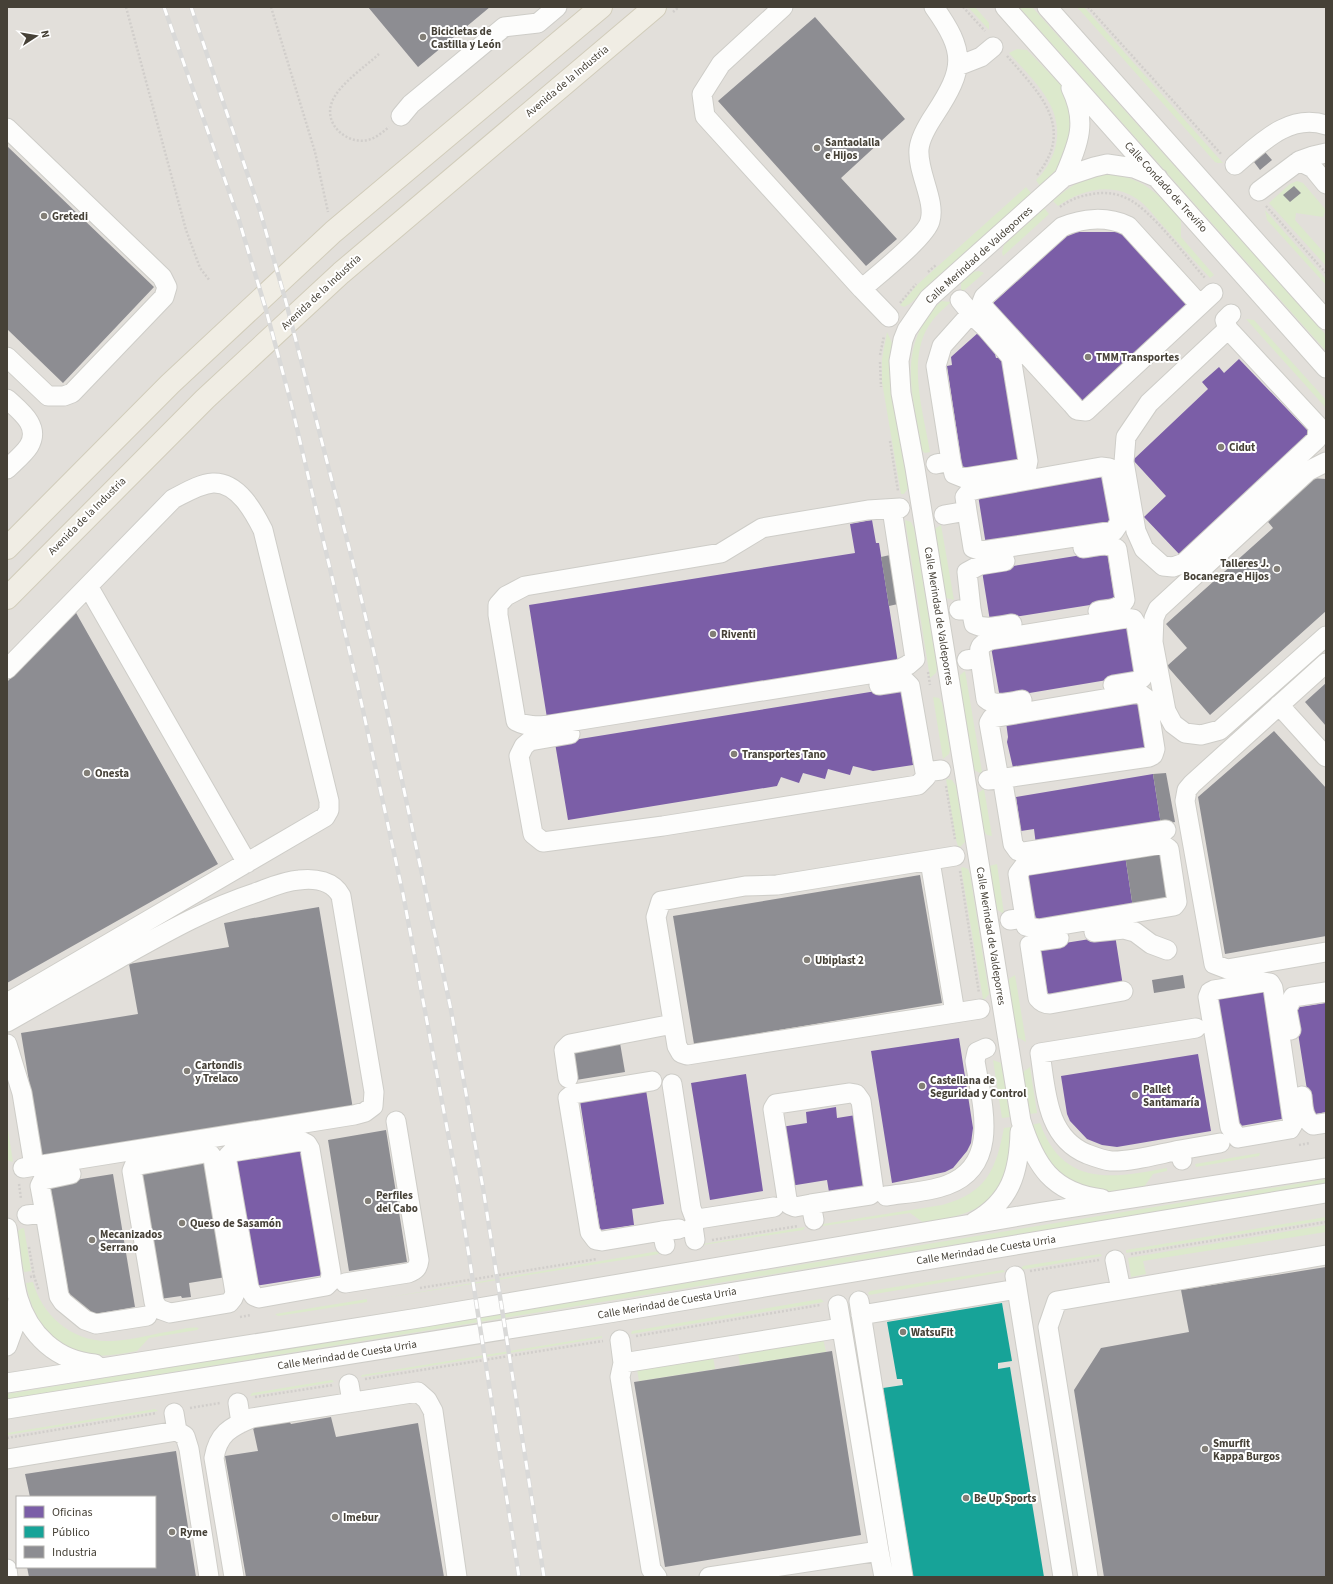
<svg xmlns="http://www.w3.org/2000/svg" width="1333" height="1584" font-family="'Source Sans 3',sans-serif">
	<rect width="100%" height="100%" fill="#f0efeb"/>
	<path fill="#e2dfda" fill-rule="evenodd" d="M7 7H1326V1577H7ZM17 1497H155V1567H17Z"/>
	<path fill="#dce9cc" d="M968 7H975L989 23V30Z
		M1019 7H1032L1326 335V351Z
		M1077 7H1084L1223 163H1218L1215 162Z
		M1017 49 1027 50 1060 84 1064 89 1074 130 1062 164 1040 186 1036 180C1045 172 1051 161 1055 149 1066 108 1034 81 1009 53Z
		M1112 174C1147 180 1159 195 1181 220V237L1214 275 1210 278C1196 262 1181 246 1167 230 1158 221 1150 209 1140 201 1114 181 1082 189 1058 206L1053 201C1074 183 1085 176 1112 174Z
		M1297 181 1303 183 1326 210 1323 217 1296 213 1295 220 1326 255V266L1269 203 1290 184Z
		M1026 187 1031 193 926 288 911 303 904 307 900 305 918 284Z
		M1044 208 1049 214 1003 256 1002 252 1004 245Z
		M1265 210 1326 279V285L1267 220Z
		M979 271 984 273 961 293V283L973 272Z
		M941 301 951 302C942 310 934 317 928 327 907 362 924 415 930 452L925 453 922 451C913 394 895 347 941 301Z
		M1246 319 1254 320 1326 400V408Z
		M887 332 892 343 890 363V381L908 488 904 494H901L882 382V359Z
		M905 520 911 522 914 528 937 667 936 673 930 678Z
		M941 525 954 600 946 598 935 532 936 528Z
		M965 671 982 772 980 773 974 770 959 679 960 675Z
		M933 697 939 698 942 703 950 750 949 754 943 759Z
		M946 779 952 780 956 786 965 842 960 847 958 846 956 840Z
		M984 789 992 836 987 835 983 830 978 793Z
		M997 864 1004 914 996 909 989 866Z
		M963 867 968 869 970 874 989 994 985 999H983L961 868Z
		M1015 975 1026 1042 1017 1037 1008 984 1009 979Z
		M993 1060 1001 1063 1010 1117 1002 1118Z
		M1030 1067 1037 1113 1029 1114 1023 1075V1072Z
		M1040 1123C1063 1188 1113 1178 1167 1168V1171L1153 1174 1144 1187 1108 1192 1082 1187 1056 1172 1040 1152 1031 1125Z
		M7 1124 13 1162 7 1160Z
		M1011 1127C1014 1142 1012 1153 1007 1167 992 1211 966 1215 924 1223L910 1213 823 1226V1224L942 1205C987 1193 996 1169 1004 1128Z
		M1260 1153 1259 1156 1196 1167 1195 1164Z
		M1326 1179V1184L7 1399V1394Z
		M1326 1217V1220L1126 1253V1250Z
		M1326 1225V1232L1143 1261 1146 1274 1131 1277 1128 1258Z
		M805 1227 803 1230 703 1245V1244Z
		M24 1228 31 1271 24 1272 17 1233 20 1229Z
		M659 1251V1254L641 1257 384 1298Z
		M1100 1254 1102 1256 1020 1270 1023 1266Z
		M1003 1270 1005 1272 869 1295 868 1293 870 1291Z
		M33 1282C42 1316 73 1342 109 1341 128 1341 148 1335 166 1332 176 1331 190 1326 199 1328L197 1330 149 1338 137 1351C121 1354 104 1357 88 1355 52 1349 31 1316 26 1283Z
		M367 1299V1302L278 1316 275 1314Z
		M821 1299 824 1302 631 1334 632 1331Z
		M602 1336V1338L361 1377 362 1375Z
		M823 1338 826 1352 740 1365 738 1352Z
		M713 1356 715 1369 639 1381 637 1369Z
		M332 1380 334 1382 250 1396 252 1393Z
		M155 1409 158 1411 7 1435V1433Z"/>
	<path fill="#7b5ea7" d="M1071 232H1123L1191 307 1083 406 991 305Z
		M979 332 994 350 996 358 1003 357 1019 463 963 472 947 366 952 365 951 357Z
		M1239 359 1310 433 1180 555 1144 517 1166 496 1133 460 1208 389 1202 382 1219 367 1224 373Z
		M1104 475 1113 525 986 545 978 495Z
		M872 520 876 543H879L898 663 547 718 529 605 855 553 850 524Z
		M1107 551 1115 601 990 621 982 571Z
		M1129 624 1137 675 1000 698 991 647Z
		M901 687 907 716 913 765 873 771 853 766 850 775 828 769 825 779 803 773 799 783 781 777 777 786 568 820 555 743Z
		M1141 700 1149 751 1014 772 1007 742 1008 737 1006 722Z
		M1153 774 1161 825 1036 845 1034 829 1021 831 1016 797Z
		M1125 855 1133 908 1037 924 1026 874Z
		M1115 935 1123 986 1048 997 1040 947Z
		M1266 987 1287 1118 1235 1127 1214 996Z
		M1326 1003V1112L1311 1115 1294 1008Z
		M959 1038 973 1128 971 1143 967 1151 953 1168 945 1172 892 1183 871 1051Z
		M1198 1054 1211 1131 1117 1147 1102 1145 1087 1139 1070 1121 1067 1114 1061 1076Z
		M746 1074 763 1191 710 1200 691 1083Z
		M646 1090 664 1204 632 1209 634 1225 600 1230 580 1101Z
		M836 1107 837 1118 856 1115 867 1186 829 1192 827 1180 790 1186 781 1127 807 1123 806 1112Z
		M303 1150 324 1275 255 1286 233 1161Z"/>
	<path fill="#17a398" d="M1002 1303 1012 1361 998 1363V1369L1010 1367 1044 1577H913L883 1388 903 1385 902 1379H897L887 1322Z"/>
	<path fill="#8d8d92" d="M368 7H490L418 67Z
		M815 17 905 119 841 178 897 239 866 266 718 101Z
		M7 146 154 287 63 383 7 329Z
		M1265 152 1272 160 1260 170 1254 162Z
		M1294 186 1301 193 1290 202 1283 195Z
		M1311 478 1326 479V611L1210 715 1167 666 1187 648 1166 624 1273 528 1264 517Z
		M890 555 898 604 889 606 881 557Z
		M75 611 218 864 7 983V682Z
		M1326 683V726L1305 702Z
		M1274 731 1326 788V936L1225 954 1198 797Z
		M1166 773 1175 822 1161 825 1153 774Z
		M1160 850 1169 903 1133 908 1125 855Z
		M920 875 942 1003 694 1044 673 916Z
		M319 907 353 1109 42 1160 21 1033 138 1014 129 964 229 947 224 923Z
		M1183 975 1185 988 1154 993 1152 980Z
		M620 1043 625 1072 576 1080 571 1052Z
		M386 1130 407 1262 349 1271 328 1140Z
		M207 1158 226 1277 189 1283 191 1297 182 1298 181 1296 160 1299 138 1169Z
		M113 1174 135 1307 94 1314 69 1295 50 1184Z
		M1326 1267V1577H1104L1074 1390 1101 1348 1189 1332 1181 1290Z
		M832 1351 861 1535 665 1567 634 1382Z
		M331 1417 336 1437 418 1423 444 1577H246L225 1456 258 1451 253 1428 256 1425 289 1421 291 1424Z
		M176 1451 196 1577H29L27 1567H155V1497H30L25 1474Z"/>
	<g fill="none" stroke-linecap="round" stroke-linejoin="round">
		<defs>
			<path id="minor" d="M783 7 721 64 702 94 705 116 862 289 889 317
				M1005 7 1326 368
				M1047 7 1326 320
				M958 66 981 57 993 47
				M401 116 411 104 504 27 538 23 557 7
				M7 128 162 277 167 287 164 297 72 393 64 396H48L7 357
				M1299 161 1313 156 1326 153
				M1235 165C1261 143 1289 113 1326 125
				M1064 177C1078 144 1088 123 1071 88
				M1259 191 1299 161 1313 168 1326 184
				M862 289C876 276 926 237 930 221 936 201 917 172 919 149 920 138 929 123 935 114 965 68 966 52 934 7
				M960 300 973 316
				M1200 305 1128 226C1107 216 1083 218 1062 227L984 297 982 302 985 309 1072 404 1077 410 1086 411 1213 293
				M1228 329 1149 403 1126 437 1124 462 1136 531 1144 549 1163 566 1173 567 1184 563 1317 439 1318 426 1228 329 1225 320 1231 314
				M7 399C20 411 41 426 29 446 24 454 14 462 7 469
				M1326 462 1308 471 1158 609 1154 618 1153 642 1166 711 1173 724 1185 733 1201 735 1220 730 1326 636
				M936 464 951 461 954 474 964 478 1021 469 1027 466 1028 461 1011 357 986 328 973 316 967 318 942 346 936 366 951 461
				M892 509 915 659 908 665 900 669 549 725C537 726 528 727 516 721L498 615V605L506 596 525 586 721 553 762 528 868 510 900 508
				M944 515 967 511 973 548 982 551 1114 531 1120 522 1111 473 1109 468 1101 467 978 489 970 491 965 497 967 511
				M1083 548C1095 547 1107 542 1117 549L1125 600C1119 610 1108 609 1098 611
				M88 586 247 863
				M971 609 967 572 980 565 1005 561
				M959 610 971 609 974 624C986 630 999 626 1012 624
				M980 658C978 648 980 645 990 640L1127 618 1133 619 1136 624 1144 673 1142 678 1137 681 1113 685
				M967 660 980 658 986 699C995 707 1010 702 1022 700
				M1326 663 1192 784 1187 790 1185 801 1214 964 1227 969 1326 952
				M7 669 173 499C185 493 199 484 213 483 238 482 254 512 263 530L329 801V810L325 817 7 1003
				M879 685 905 681 910 686 925 772
				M1279 705 1326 757
				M570 734 530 741 524 746 519 756 533 834 543 842 663 826 918 785 926 777 925 772 941 770
				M988 780 999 779 989 723 992 718 1139 693 1147 699 1155 749 1153 755 1149 757 999 779
				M1004 789 1013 844 1018 851 1024 852 1166 830
				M955 856 777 885 745 886 661 901 656 917 677 1046 681 1053 687 1055 980 1009
				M930 861 955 1013
				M1010 920 1025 918 1018 874 1024 866 1162 844 1169 849 1177 902 1174 906 1038 929 1026 926 1025 918
				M1094 932 1124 929 1135 932 1151 944 1167 950
				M1059 938 1038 941 1030 945 1038 998C1042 1003 1045 1004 1050 1004L1123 991
				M1264 982 1270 983 1273 988 1293 1124 1290 1129 1238 1138 1230 1127 1208 997 1210 992 1214 990Z
				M7 1022C44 1001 81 980 118 959 163 934 206 909 255 893 269 888 284 881 299 880 315 878 333 881 341 896L374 1092 373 1106 365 1112 354 1115 23 1168
				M1291 1030 1287 1009 1293 997 1326 992
				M7 1044 22 1093 34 1166
				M568 1078 564 1050 570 1044 673 1024
				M652 1081 573 1094 568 1098 590 1232 596 1240 602 1241 662 1231 665 1245
				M672 1084 691 1208 694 1216 698 1219
				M1302 1096C1303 1106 1303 1119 1313 1125L1326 1123
				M301 1141 307 1144 310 1149 331 1273 330 1282 326 1286 259 1298 254 1296 249 1288 227 1162 228 1156 232 1152Z
				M1180 1150 1220 1143
				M205 1153 210 1154 213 1158 235 1293 233 1298 229 1303 170 1313 159 1309 154 1302 132 1171 134 1166Z
				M1182 1160 1180 1150C1159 1154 1131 1162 1111 1161 1103 1160 1095 1157 1087 1154 1046 1137 1046 1091 1040 1053L1196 1028
				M886 1196C906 1193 928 1192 947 1185 1001 1165 982 1104 975 1061L977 1052 986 1048
				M1102 1199C1052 1193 1035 1165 1021 1121L915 468 901 393 899 361 903 340 907 330 929 298 1064 177 1094 167 1107 164 1134 168 1158 178
				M811 1204 795 1207 790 1205 787 1199 773 1109 776 1104 850 1093 856 1094 861 1101 874 1192 870 1195 811 1204 814 1220
				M45 1213 59 1296 63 1302 85 1320 96 1324 147 1316
				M27 1215 45 1213 40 1186 43 1180 71 1174
				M974 1222C1011 1201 1019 1172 1020 1132
				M7 1228C11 1251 12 1276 18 1298 29 1335 57 1361 95 1364
				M662 1231 679 1229
				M695 1240 693 1226 698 1219 774 1207
				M1015 1276 1063 1577
				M345 1283 408 1273C416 1270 418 1268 419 1260L396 1121
				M1121 1290 1326 1255
				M859 1301 903 1577
				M861 1315 1017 1289
				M620 1340 623 1363 620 1377 651 1569 657 1577
				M7 1346 15 1324 18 1298
				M623 1363 841 1328
				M7 1383 425 1317 1043 1212 1326 1168
				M349 1384 352 1402
				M238 1403 241 1423
				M7 1409 615 1312 1326 1193
				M174 1413 177 1431
				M7 1459 177 1431 185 1436 189 1449 209 1577
				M879 1551 884 1577
				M7 1569 8 1577
				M234 1577 214 1458C218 1434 230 1427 252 1418L418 1392 427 1400 433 1411 457 1577
				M709 1577 879 1551 838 1305
				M1088 1577 1048 1327 1057 1301 1121 1290 1115 1260"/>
			<path id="major" d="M7 548 170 384 333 232 601 7
				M7 598 205 399 341 273 655 7"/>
		</defs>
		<use href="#minor" stroke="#cecdc8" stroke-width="21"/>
		<use href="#major" stroke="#d1ccba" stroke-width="24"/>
		<path stroke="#d1cecb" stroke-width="2.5" stroke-dasharray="2 2" stroke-linecap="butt" d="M126 7 186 230 200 268 210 281
			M271 7 315 152 328 212
			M963 7 985 31
			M1088 7 1222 155
			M673 12 679 7
			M379 54C366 66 338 85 332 102 323 124 347 145 368 140 376 138 383 132 389 127
			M1007 56C1039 93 1076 127 1037 175
			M1266 206 1326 273
			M1060 207C1068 201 1077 197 1087 195 1100 192 1114 192 1126 198 1149 207 1187 258 1205 278
			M928 272 936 265
			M900 303 916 284
			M880 355 884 336
			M880 362 881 387
			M890 441 898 491
			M928 672 930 685
			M946 786 955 839
			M960 871 979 993
			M1299 1145 1310 1143
			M19 1184 21 1199
			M712 1240 798 1226
			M29 1247 34 1276
			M1131 1254 1326 1222
			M1030 1271 1099 1260
			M30 1277 34 1276 39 1291
			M420 1288 597 1259
			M240 1317 251 1315
			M636 1336 820 1305
			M365 1379 603 1341
			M255 1397 333 1385
			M190 1408 220 1403
			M7 1438 157 1413"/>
		<use href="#minor" stroke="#fdfdfc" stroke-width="19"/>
		<use href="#major" stroke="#f0ede4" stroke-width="22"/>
		<defs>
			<path id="rail" d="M164 7 238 217 266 310 291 403 359 692 403 894 459 1192 519 1577
				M191 7 260 211 286 302 352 559 382 687 451 1010 483 1188 544 1577"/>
		</defs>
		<use href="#rail" stroke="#d9d9d8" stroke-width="4.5"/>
		<use href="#rail" stroke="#fff" stroke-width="3" stroke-dasharray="9" stroke-linecap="butt"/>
	</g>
	<g fill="#827e76" stroke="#fff" stroke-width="1.5">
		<circle cx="423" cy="37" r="4"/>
		<circle cx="817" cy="148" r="4"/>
		<circle cx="44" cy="216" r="4"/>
		<circle cx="1088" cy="357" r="4"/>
		<circle cx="1221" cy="447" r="4"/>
		<circle cx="1277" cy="569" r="4"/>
		<circle cx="713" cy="634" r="4"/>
		<circle cx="734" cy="754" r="4"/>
		<circle cx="87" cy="773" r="4"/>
		<circle cx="807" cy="960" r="4"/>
		<circle cx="187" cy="1071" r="4"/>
		<circle cx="922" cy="1086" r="4"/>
		<circle cx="1135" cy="1095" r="4"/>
		<circle cx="368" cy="1201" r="4"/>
		<circle cx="182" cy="1223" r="4"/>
		<circle cx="92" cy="1240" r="4"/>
		<circle cx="903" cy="1332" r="4"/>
		<circle cx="1205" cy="1449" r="4"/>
		<circle cx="966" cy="1498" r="4"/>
		<circle cx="335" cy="1517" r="4"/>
		<circle cx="172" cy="1532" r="4"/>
	</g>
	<g text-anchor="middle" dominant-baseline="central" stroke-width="4" stroke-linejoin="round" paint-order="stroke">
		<g font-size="11" font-weight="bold" fill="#464137" stroke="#fff" text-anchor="start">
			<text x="431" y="31">Bicicletas de<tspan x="431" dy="13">Castilla y León</tspan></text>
			<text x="825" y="142">Santaolalla<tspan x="825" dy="13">e Hijos</tspan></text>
			<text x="52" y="216">Gretedi</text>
			<text x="1096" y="357">TMM Transportes</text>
			<text x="1229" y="447">Cidut</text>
			<text x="1269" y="563" text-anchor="end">Talleres J.<tspan x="1269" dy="13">Bocanegra e Hijos</tspan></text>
			<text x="721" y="634">Riventi</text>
			<text x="742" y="754">Transportes Tano</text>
			<text x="95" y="773">Onesta</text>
			<text x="815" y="960">Ubiplast 2</text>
			<text x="195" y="1065">Cartondis<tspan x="195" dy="13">y Trelaco</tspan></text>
			<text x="930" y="1080">Castellana de<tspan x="930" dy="13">Seguridad y Control</tspan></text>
			<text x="1143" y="1089">Pallet<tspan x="1143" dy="13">Santamaría</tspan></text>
			<text x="376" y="1195">Perfiles<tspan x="376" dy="13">del Cabo</tspan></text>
			<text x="190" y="1223">Queso de Sasamón</text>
			<text x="100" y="1234">Mecanizados<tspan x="100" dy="13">Serrano</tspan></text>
			<text x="911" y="1332">WatsuFit</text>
			<text x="1213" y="1443">Smurfit<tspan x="1213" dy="13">Kappa Burgos</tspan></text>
			<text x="974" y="1498">Be Up Sports</text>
			<text x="343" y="1517">Imebur</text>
			<text x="180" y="1532">Ryme</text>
		</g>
		<g font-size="11" fill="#464137" stroke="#fff">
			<text transform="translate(567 81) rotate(-40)">Avenida de la Industria</text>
			<text transform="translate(1166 187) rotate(48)">Calle Condado de Treviño</text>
			<text transform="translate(979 255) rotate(-42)">Calle Merindad de Valdeporres</text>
			<text transform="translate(321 292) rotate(-43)">Avenida de la Industria</text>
			<text transform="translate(87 516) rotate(-45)">Avenida de la Industria</text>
			<text transform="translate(939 616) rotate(81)">Calle Merindad de Valdeporres</text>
			<text transform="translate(991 936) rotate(81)">Calle Merindad de Valdeporres</text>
			<text transform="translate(986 1250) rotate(-9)">Calle Merindad de Cuesta Urria</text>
			<text transform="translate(667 1303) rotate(-10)">Calle Merindad de Cuesta Urria</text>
			<text transform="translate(347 1355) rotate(-9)">Calle Merindad de Cuesta Urria</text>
		</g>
	</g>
	<rect width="1333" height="1584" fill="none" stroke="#464137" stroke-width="16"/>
	<rect x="16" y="1496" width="140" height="72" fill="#ffffff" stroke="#b5b3af"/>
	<rect x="24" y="1506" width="20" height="12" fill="#7b5ea7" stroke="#b5b3af"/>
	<text x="52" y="1516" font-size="12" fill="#464137">Oficinas</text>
	<rect x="24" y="1526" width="20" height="12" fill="#17a398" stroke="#b5b3af"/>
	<text x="52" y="1536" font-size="12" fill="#464137">Público</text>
	<rect x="24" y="1546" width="20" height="12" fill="#8d8d92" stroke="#b5b3af"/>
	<text x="52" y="1556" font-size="12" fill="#464137">Industria</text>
	<g transform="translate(36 36) rotate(78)" stroke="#ffffff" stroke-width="3" paint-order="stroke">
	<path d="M0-3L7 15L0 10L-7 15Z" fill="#464137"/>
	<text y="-6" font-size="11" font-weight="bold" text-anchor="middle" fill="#464137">N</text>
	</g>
</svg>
